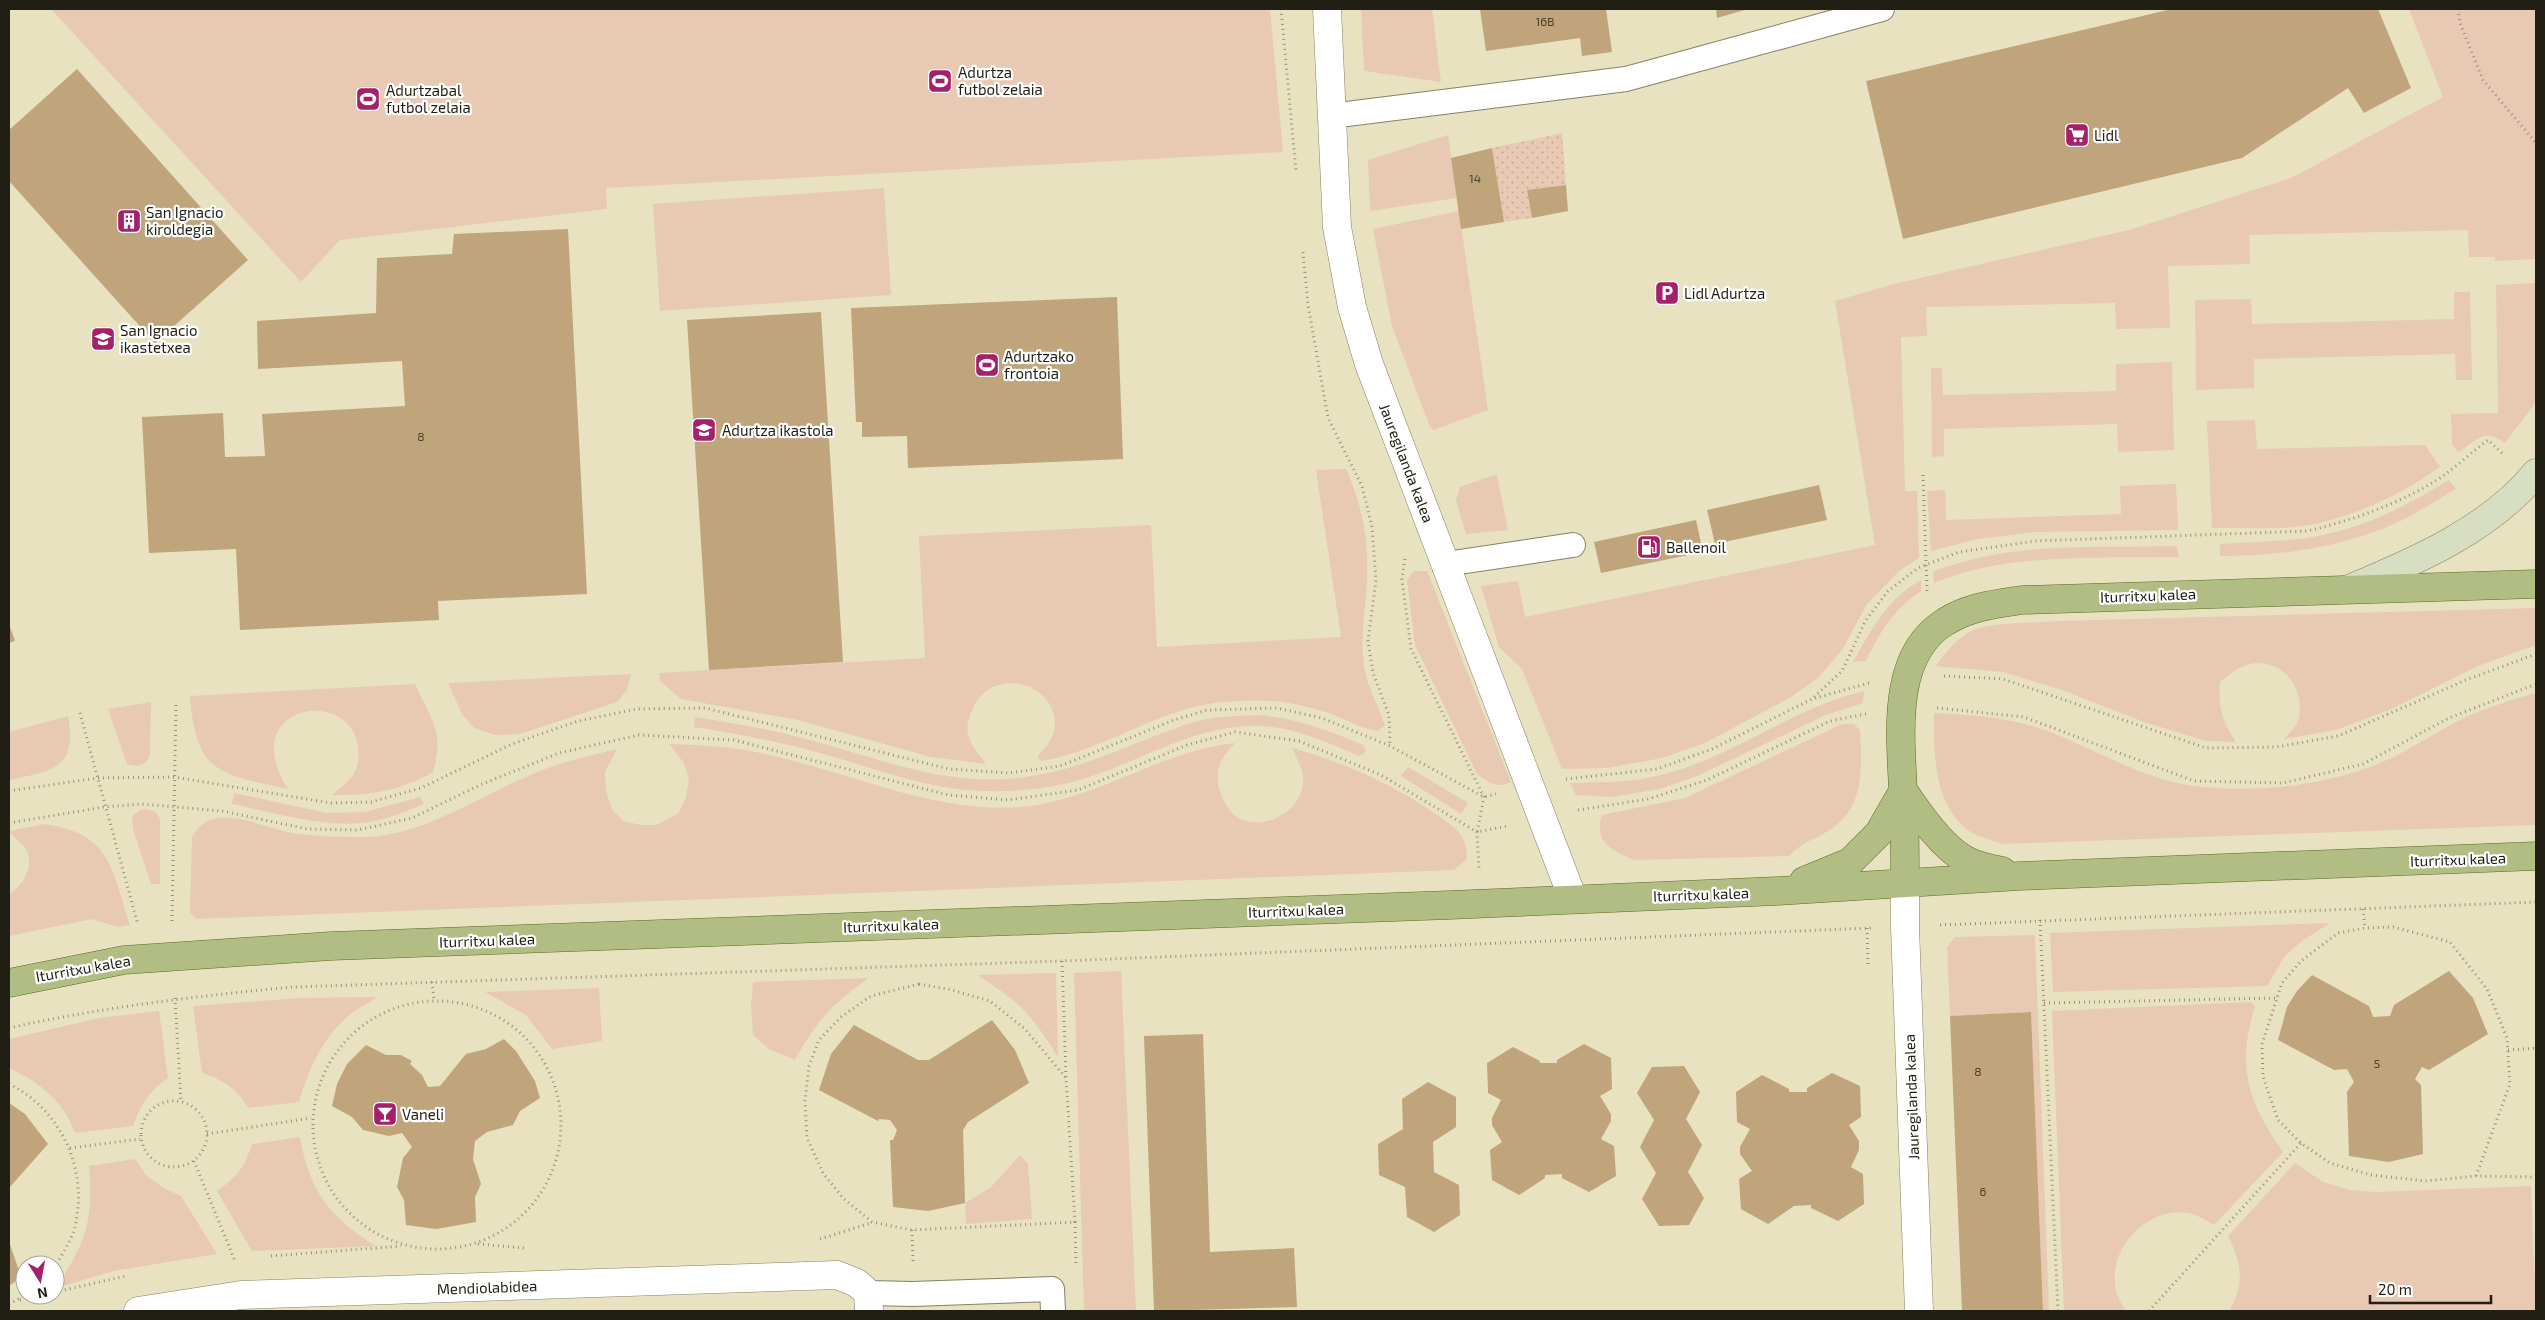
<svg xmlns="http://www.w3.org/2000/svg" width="2545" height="1320" font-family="'Exo 2',sans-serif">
	<defs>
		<pattern id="garden-dots" width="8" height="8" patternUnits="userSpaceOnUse" patternTransform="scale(1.25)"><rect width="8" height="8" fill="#e8c9b4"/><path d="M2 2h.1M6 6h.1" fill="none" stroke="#c7ac9a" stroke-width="1.8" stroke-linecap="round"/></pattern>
	</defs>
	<rect width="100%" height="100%" fill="#e8e2c1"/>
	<path fill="#e8c9b4" d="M51 9H1270L1283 152 606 188 607 209 340 240 301 282Z
		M1361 9H1432L1441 82 1364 71Z
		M2409 9H2536V259L2495 261V257H2469L2468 230 2249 235 2250 264 2168 266 2170 328 2116 329 2115 303 1926 307 1927 336 1901 337 1905 491H1917L1919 558 1899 571 1867 604 1842 650 1818 678 1791 697 1705 743 1662 758 1607 768 1562 769 1522 669 1499 647 1481 586 1518 581 1525 617 1875 545 1835 301 1894 284 2129 230 2291 178 2443 97Z
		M1448 135 1457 198 1370 211 1368 160Z
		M884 188 891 295 660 311 653 204Z
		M1459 211 1488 410 1434 430 1430 427 1392 326 1373 229Z
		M2536 283V402L2505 443C2484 428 2478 439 2459 452L2452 445 2451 414 2498 413 2496 285Z
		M2454 292H2470L2472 380H2456L2455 354 2254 359V388L2196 390 2195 300 2251 299 2252 324 2454 319Z
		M2172 362 2174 450 2118 452 2117 424 1944 429V456L1932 457 1931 368H1942L1943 395 2116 391V364Z
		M2255 420 2257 449 2425 445 2440 467C2405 492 2362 513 2319 523 2285 531 2247 527 2212 528L2207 421Z
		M1346 469C1362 504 1369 541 1367 580 1366 611 1358 644 1366 675 1370 692 1379 708 1385 725L1378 731C1363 729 1350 722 1336 716 1315 708 1292 702 1270 701 1242 699 1206 702 1180 711 1133 726 1090 753 1041 761L1037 757C1045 748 1055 737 1055 724 1054 679 990 668 973 708 969 717 966 725 968 734 970 745 980 755 986 764L931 757 798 720 681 699 660 681 659 673 925 658 919 536 1151 525 1157 647 1341 637 1316 470Z
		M1497 474 1508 530 1466 534 1456 500 1460 487Z
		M2449 480 2456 489C2436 500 2417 514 2396 523 2340 548 2281 556 2220 556V544C2254 542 2289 542 2323 535 2368 526 2410 504 2449 480Z
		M2176 484 2178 530 2036 532 1978 539 1931 551 1927 491 1945 490 1946 520 2121 514 2120 486Z
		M2177 546 2179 557C2100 559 2006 552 1934 583L1933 572C2008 541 2097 548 2177 546Z
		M1414 571H1427L1511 782C1497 789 1489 783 1477 774L1415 645 1407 580Z
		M1921 580V591C1894 609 1880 632 1866 661L1853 662C1871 630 1887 599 1921 580Z
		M2536 608V645L2478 666 2389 710 2336 730 2284 739C2288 734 2296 727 2298 721 2306 694 2288 663 2258 663 2243 663 2231 673 2220 682 2218 706 2222 722 2236 742L2206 741 2144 722 2062 690 2003 672 1936 666C1945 653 1956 639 1971 631 1991 622 2037 623 2060 621Z
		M631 674 627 690 617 702 520 734 495 735 474 728 462 714 448 683Z
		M415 684C431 719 445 732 433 772 400 791 369 796 332 795 350 780 362 772 358 745 347 685 235 706 288 789 219 774 196 774 190 696Z
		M1864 691 1863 703 1826 715 1697 776 1660 789 1612 797 1576 795 1570 783C1600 782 1631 783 1661 775 1732 758 1792 708 1864 691Z
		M2536 693V825L2002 844C1992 840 1978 837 1969 831 1933 803 1934 754 1934 713 1974 715 2015 718 2053 733 2097 751 2146 780 2194 786 2250 793 2314 787 2367 768 2403 756 2434 732 2468 716 2489 707 2514 699 2536 693Z
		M151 702 150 756C144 767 138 767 127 764L108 709Z
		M1261 715C1298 719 1329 730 1363 745L1366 752 1359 756C1326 742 1294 727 1258 726 1197 724 1145 759 1089 777 1056 788 1020 792 985 791 924 790 867 765 809 750 771 740 732 733 694 727L695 717C732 723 770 729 806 739 872 756 937 784 1006 779 1077 774 1125 745 1190 723 1213 716 1237 716 1261 715Z
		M68 716C78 769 52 771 9 780V732Z
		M1842 724H1854L1860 730C1862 768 1865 809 1828 831 1813 840 1800 843 1789 856L1634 860C1612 851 1593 842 1602 815L1685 798Z
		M1235 743C1230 749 1224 755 1221 762 1217 769 1217 781 1219 788 1222 796 1225 806 1231 812 1255 837 1306 814 1303 777 1302 767 1296 757 1292 748 1344 762 1397 786 1440 817 1446 822 1454 826 1458 831 1466 840 1467 849 1467 859L1454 870 196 919 190 913 192 837C199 826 205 820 218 818 242 815 269 829 292 833 318 837 342 837 368 837 428 835 492 788 548 768 570 760 594 755 617 749L605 772 606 791 612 809 623 821 641 825H656L678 814 686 797 689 779 684 763 669 744C704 745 736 747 770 755 851 773 937 814 1021 807 1097 800 1160 751 1235 743Z
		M1408 767 1468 803 1461 814 1401 776Z
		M234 793 327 813 365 812 420 797 424 804C406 811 389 819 369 822 325 829 276 813 232 804Z
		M147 809 156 812 160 819V884H151L133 829 132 816 140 810Z
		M44 824C111 833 112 869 130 925L117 927 92 919 9 936V894C23 887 35 865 26 849 21 842 13 837 9 831Z
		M2330 923 2302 941 2285 956 2267 986 2053 992 2050 933Z
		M2035 935 2049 1311H2043L2031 1012 1950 1016 1947 947 1955 937Z
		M1121 971 1136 1311H1084L1074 973Z
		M1056 973 1058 1057C1032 1015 1019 1001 977 975Z
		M869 978C830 1006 818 1019 795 1060L769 1049 753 1035 751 1006 753 982Z
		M599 988 602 1041 552 1049 526 1015 485 992Z
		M378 997C367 1004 354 1010 345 1019 321 1041 308 1071 299 1102L248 1108C237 1088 223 1080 202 1073L193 1006 301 998Z
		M2251 1002 2255 1007C2236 1066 2248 1102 2283 1152L2214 1225C2207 1221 2197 1215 2189 1213 2146 1206 2104 1251 2117 1294 2119 1300 2123 1306 2126 1311H2064L2052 1011Z
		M159 1011 168 1078C148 1092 141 1104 133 1126L75 1133C64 1101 39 1082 9 1068V1039L99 1018Z
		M300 1137C309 1191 330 1217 375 1246L252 1251 217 1191C238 1176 244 1168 252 1144Z
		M1020 1155 1028 1164 1032 1219 966 1224 965 1203 991 1187Z
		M135 1159 146 1175 162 1187 181 1196 217 1254 113 1271 63 1286 61 1280C88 1238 93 1216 89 1166Z
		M2295 1163 2323 1182 2350 1190 2376 1192 2531 1186 2536 1311H2229C2245 1284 2242 1263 2228 1236Z"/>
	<path fill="url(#garden-dots)" d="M1562 133 1566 185 1527 190 1532 218 1504 222 1492 148Z"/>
	<path fill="#c0a47b" d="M1480 9H1606L1612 52 1582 56 1580 38 1486 51Z
		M1716 9H1748L1717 18Z
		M2172 9H2378L2411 88 2364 113 2348 88 2242 158 1903 239 1866 81Z
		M77 69 248 260 155 343 9 181V130Z
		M1492 148 1504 222 1461 229 1451 158Z
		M1566 185 1568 211 1532 218 1527 190Z
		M568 229 587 594 438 601 439 620 240 630 236 549 149 553 142 417 223 413 225 457 265 456 262 414 405 406 402 361 258 369 257 321 376 313 377 258 452 254 454 234Z
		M1117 297 1123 459 908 468 907 436 862 437V422H856L851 308Z
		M821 312 843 662 709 670 687 320Z
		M1819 485 1827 520 1715 544 1707 510Z
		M1696 520 1703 552 1601 573 1594 542Z
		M9 624 15 641 9 643Z
		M2449 971 2473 998 2488 1034 2429 1070 2422 1067 2415 1079 2421 1085 2423 1154 2389 1162 2349 1156 2347 1092 2354 1082 2347 1069 2334 1070 2278 1040 2287 1007 2297 991 2312 975 2369 1006 2373 1017 2390 1016 2394 1005Z
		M2031 1012 2043 1311H1962L1950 1016Z
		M992 1020 1015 1050 1029 1083 968 1122 963 1130 965 1203 928 1211 893 1207 890 1140H893L897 1130 890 1120 879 1119 878 1121 819 1090 831 1054 854 1025 918 1060H929Z
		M1203 1034 1210 1252 1294 1248 1297 1307 1154 1311 1144 1036Z
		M504 1039 516 1051 535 1081 540 1098 520 1111 513 1125 487 1132 475 1141 473 1159 481 1184 475 1197 476 1222 436 1229 406 1225 404 1200 397 1187 403 1158 412 1147 402 1133 389 1136 363 1130 352 1117 332 1106 337 1084 347 1064 366 1045 386 1055H401L412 1061 410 1064 422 1075 428 1087 440 1086 466 1054 486 1049Z
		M1584 1044 1611 1058 1612 1089 1600 1096 1611 1114V1121L1601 1139 1614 1146 1616 1176 1589 1192 1562 1178V1174L1545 1175V1178L1519 1195 1492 1180 1490 1150 1502 1142 1492 1125V1118L1501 1100 1488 1093 1487 1063 1513 1047 1540 1061V1063H1557V1060Z
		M1684 1066 1700 1092 1686 1119 1702 1145 1688 1172 1704 1198 1689 1225 1659 1226 1642 1199 1656 1173 1640 1147 1654 1120 1637 1093 1652 1067Z
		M1832 1073 1860 1086 1861 1117 1849 1125 1859 1141V1150L1851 1167 1863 1174 1864 1204 1838 1221 1811 1208V1205L1794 1206 1768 1224 1741 1209 1739 1179 1752 1171 1740 1154V1147L1750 1129 1737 1122 1736 1092 1762 1075 1789 1089V1092H1807V1088Z
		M1428 1082 1456 1097V1127L1433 1142 1434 1172 1459 1185 1460 1215 1434 1232 1407 1217 1405 1187 1379 1175 1378 1144 1403 1129 1402 1099Z
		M9 1103 25 1114 48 1144 9 1188Z
		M9 1241 21 1277 9 1286Z"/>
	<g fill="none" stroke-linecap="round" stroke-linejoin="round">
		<defs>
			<path id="service" d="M1331 116 1626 79 1882 9
				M1446 564 1573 545
				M868 1293 913 1294 1052 1289 1053 1311"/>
			<path id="minor" d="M1327 9 1337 227 1352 307 1369 364 1573 899
				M1905 882V927L1919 1311
				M138 1311 241 1295 837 1275 857 1283 868 1293 869 1311"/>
			<path id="secondary" d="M2349 589C2416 561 2489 530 2536 473"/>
			<path id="primary" d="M1903 790C1918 813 1946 853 1972 863 1982 867 1993 869 2002 871
				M1804 881 1850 862 1879 833 1903 791
				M1905 882C1905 852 1905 821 1903 791 1901 737 1890 656 1945 622 1968 607 1995 604 2022 600L2536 584
				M9 983 124 960 331 946 1450 905 1777 891 2019 876 2536 856"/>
		</defs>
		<use href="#service" stroke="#868162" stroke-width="26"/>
		<use href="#minor" stroke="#868162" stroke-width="29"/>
		<use href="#secondary" stroke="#868162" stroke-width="29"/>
		<use href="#primary" stroke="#5d6926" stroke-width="29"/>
		<path stroke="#959178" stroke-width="3" stroke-dasharray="1 4" stroke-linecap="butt" d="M1281 9 1296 171
			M2458 9 2460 23 2483 80 2536 143
			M1303 252 1308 305 1328 418 1362 486 1372 527 1376 580 1368 641 1373 673 1389 715 1390 746
			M1923 475 1927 592
			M1405 559 1402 579 1411 649 1484 797 1477 832 1508 826
			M1944 676 2003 679 2206 748 2276 747 2338 736 2466 680 2536 654
			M1814 697 1842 671 1866 620 1888 591 1918 568 1959 552 2035 541 2307 531C2354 520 2402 503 2443 476 2458 465 2473 451 2488 440L2504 455
			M1937 708 2024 717 2194 781 2283 783 2363 764 2449 718 2536 684
			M80 713 138 925
			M1566 779 1657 769 1712 749 1812 699 1869 683
			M9 791 97 778 174 777 331 803 371 802 421 788 512 744 578 721 637 709 705 708 949 769 1008 773 1060 766 1174 720 1207 710 1277 708 1322 718 1390 746 1484 797 1496 794
			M1578 810 1648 799 1707 780 1830 721 1866 714
			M9 823 104 807 141 804 222 811 307 829 358 830 412 818 480 785 559 753 639 735 734 740 948 795 1008 800 1078 790 1187 745 1235 732 1299 741 1381 775 1477 832 1479 869
			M2363 909 2365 928
			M2040 920 2058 1311
			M172 921 176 705
			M1940 925 2536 902
			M1867 928 1868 968
			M1062 961 1066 1078
			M432 982 434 1000
			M919 984 952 990 990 1001 1025 1029 1066 1078 1075 1222 912 1230 872 1222 843 1198 823 1173 807 1138 805 1101 809 1066 819 1040 841 1017 871 996Z
			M175 998 181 1102
			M313 1125a124 124 0 1 1 248 0a124 124 0 1 1-248 0Z
			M2044 1003 2277 998
			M9 1028C103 1007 197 996 293 987L1062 961 1871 928
			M2508 1050 2536 1048
			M9 1084C63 1110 91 1175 73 1233 69 1244 61 1256 55 1267
			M141 1134a33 33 0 1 1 66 0a33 33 0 1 1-66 0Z
			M207 1134 311 1118
			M70 1148 140 1139
			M194 1161 235 1261
			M2476 1176 2510 1084 2507 1038 2487 989 2450 942 2393 927 2365 928 2338 933 2301 961 2282 983 2277 998 2262 1044 2263 1077 2278 1120 2301 1143 2330 1163 2371 1175 2425 1181 2476 1176 2536 1177
			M1075 1222 1076 1266
			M912 1230 913 1262
			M820 1239 871 1223
			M478 1244 524 1248
			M271 1256 401 1246
			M55 1292 126 1276
			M20 1300 40 1295
			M9 1304 26 1295
			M2149 1311 2301 1143"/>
		<use href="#service" stroke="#fff" stroke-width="24"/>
		<use href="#minor" stroke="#fff" stroke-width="28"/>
		<use href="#secondary" stroke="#d8dec1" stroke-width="28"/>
		<use href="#primary" stroke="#b1bd83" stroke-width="28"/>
	</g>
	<defs>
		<symbol id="stadium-square" viewBox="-11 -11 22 22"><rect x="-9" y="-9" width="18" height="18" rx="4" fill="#a51f6a" stroke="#fff"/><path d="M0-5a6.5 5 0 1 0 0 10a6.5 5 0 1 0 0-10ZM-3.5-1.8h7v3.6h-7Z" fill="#fff"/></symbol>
		<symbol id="supermarket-square" viewBox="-11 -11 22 22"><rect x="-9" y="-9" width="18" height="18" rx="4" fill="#a51f6a" stroke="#fff"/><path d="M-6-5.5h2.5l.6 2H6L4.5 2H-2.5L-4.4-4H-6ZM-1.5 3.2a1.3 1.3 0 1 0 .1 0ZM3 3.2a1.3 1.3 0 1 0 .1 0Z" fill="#fff"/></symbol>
		<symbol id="building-square" viewBox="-11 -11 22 22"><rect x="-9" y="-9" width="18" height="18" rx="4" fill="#a51f6a" stroke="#fff"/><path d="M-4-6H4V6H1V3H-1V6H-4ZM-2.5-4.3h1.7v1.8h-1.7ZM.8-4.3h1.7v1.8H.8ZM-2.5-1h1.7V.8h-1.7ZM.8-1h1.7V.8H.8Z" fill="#fff"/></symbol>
		<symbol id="parking-square" viewBox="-11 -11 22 22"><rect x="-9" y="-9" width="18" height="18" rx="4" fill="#a51f6a" stroke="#fff"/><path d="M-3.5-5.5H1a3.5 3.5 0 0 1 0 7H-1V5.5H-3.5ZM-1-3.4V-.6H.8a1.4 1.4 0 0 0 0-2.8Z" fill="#fff"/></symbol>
		<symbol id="school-square" viewBox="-11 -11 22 22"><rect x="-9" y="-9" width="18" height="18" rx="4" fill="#a51f6a" stroke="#fff"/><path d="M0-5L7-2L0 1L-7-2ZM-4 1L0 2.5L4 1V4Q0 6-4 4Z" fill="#fff"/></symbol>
		<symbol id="fuel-square" viewBox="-11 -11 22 22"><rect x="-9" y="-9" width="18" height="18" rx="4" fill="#a51f6a" stroke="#fff"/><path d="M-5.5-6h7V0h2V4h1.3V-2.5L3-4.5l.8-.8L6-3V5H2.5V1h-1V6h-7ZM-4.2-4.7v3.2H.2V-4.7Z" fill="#fff"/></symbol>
		<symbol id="bar-square" viewBox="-11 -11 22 22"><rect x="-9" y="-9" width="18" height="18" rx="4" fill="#a51f6a" stroke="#fff"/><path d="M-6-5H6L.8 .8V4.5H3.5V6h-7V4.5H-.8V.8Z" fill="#fff"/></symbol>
	</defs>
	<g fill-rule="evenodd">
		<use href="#stadium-square" x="926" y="67" width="28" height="28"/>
		<use href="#stadium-square" x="354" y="85" width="28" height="28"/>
		<use href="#supermarket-square" x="2063" y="121" width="28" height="28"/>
		<use href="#building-square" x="115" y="207" width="28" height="28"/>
		<use href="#parking-square" x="1653" y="279" width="28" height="28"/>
		<use href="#school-square" x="89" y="325" width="28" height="28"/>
		<use href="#stadium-square" x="973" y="351" width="28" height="28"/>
		<use href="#school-square" x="690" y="416" width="28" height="28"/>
		<use href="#fuel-square" x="1635" y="533" width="28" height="28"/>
		<use href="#bar-square" x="371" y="1100" width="28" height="28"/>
	</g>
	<g text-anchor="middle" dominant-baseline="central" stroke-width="4.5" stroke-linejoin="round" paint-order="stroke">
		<g font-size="12" fill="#49402d">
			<text x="1545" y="21">16B</text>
			<text x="1475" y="178">14</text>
			<text x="421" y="436">8</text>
			<text x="2377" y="1063">5</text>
			<text x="1978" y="1071">8</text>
			<text x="1983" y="1191">6</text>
		</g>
		<g font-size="15" fill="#211f13" stroke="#fff" text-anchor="start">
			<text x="958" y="72">Adurtza<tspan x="958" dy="17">futbol zelaia</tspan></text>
			<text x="386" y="90">Adurtzabal<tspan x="386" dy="17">futbol zelaia</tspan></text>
			<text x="2094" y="135">Lidl</text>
			<text x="146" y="212">San Ignacio<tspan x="146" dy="17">kiroldegia</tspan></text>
			<text x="1684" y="293">Lidl Adurtza</text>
			<text x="120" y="330">San Ignacio<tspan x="120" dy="17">ikastetxea</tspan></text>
			<text x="1004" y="356">Adurtzako<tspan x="1004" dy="17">frontoia</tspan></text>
			<text x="722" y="430">Adurtza ikastola</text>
			<text x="1666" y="547">Ballenoil</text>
			<text x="402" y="1114">Vaneli</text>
		</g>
		<g font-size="15" fill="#211f13" stroke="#fff">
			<text transform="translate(1407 463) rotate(69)">Jauregilanda kalea</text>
			<text transform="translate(2148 595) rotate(-2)">Iturritxu kalea</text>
			<text transform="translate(2458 859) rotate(-2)">Iturritxu kalea</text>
			<text transform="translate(1701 894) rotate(-2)">Iturritxu kalea</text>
			<text transform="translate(1296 910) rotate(-2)">Iturritxu kalea</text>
			<text transform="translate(891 925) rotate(-2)">Iturritxu kalea</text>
			<text transform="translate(487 940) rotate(-2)">Iturritxu kalea</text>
			<text transform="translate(83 968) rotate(-10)">Iturritxu kalea</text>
			<text transform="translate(1911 1097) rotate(-92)">Jauregilanda kalea</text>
			<text transform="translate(487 1287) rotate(-2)">Mendiolabidea</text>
		</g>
	</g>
	<rect width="2545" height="1320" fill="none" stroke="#211f13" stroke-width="20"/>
	<g transform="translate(40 1280) rotate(169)"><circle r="24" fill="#ffffff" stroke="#a6a5a1"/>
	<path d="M0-4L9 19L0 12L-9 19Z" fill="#a51f6a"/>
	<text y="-8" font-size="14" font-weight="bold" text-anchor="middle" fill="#211f13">N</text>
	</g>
	<path d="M2370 1295v8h121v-8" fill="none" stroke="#211f13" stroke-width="2.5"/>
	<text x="2378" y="1295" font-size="15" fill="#211f13" stroke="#ffffff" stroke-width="4" paint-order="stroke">20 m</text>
</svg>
